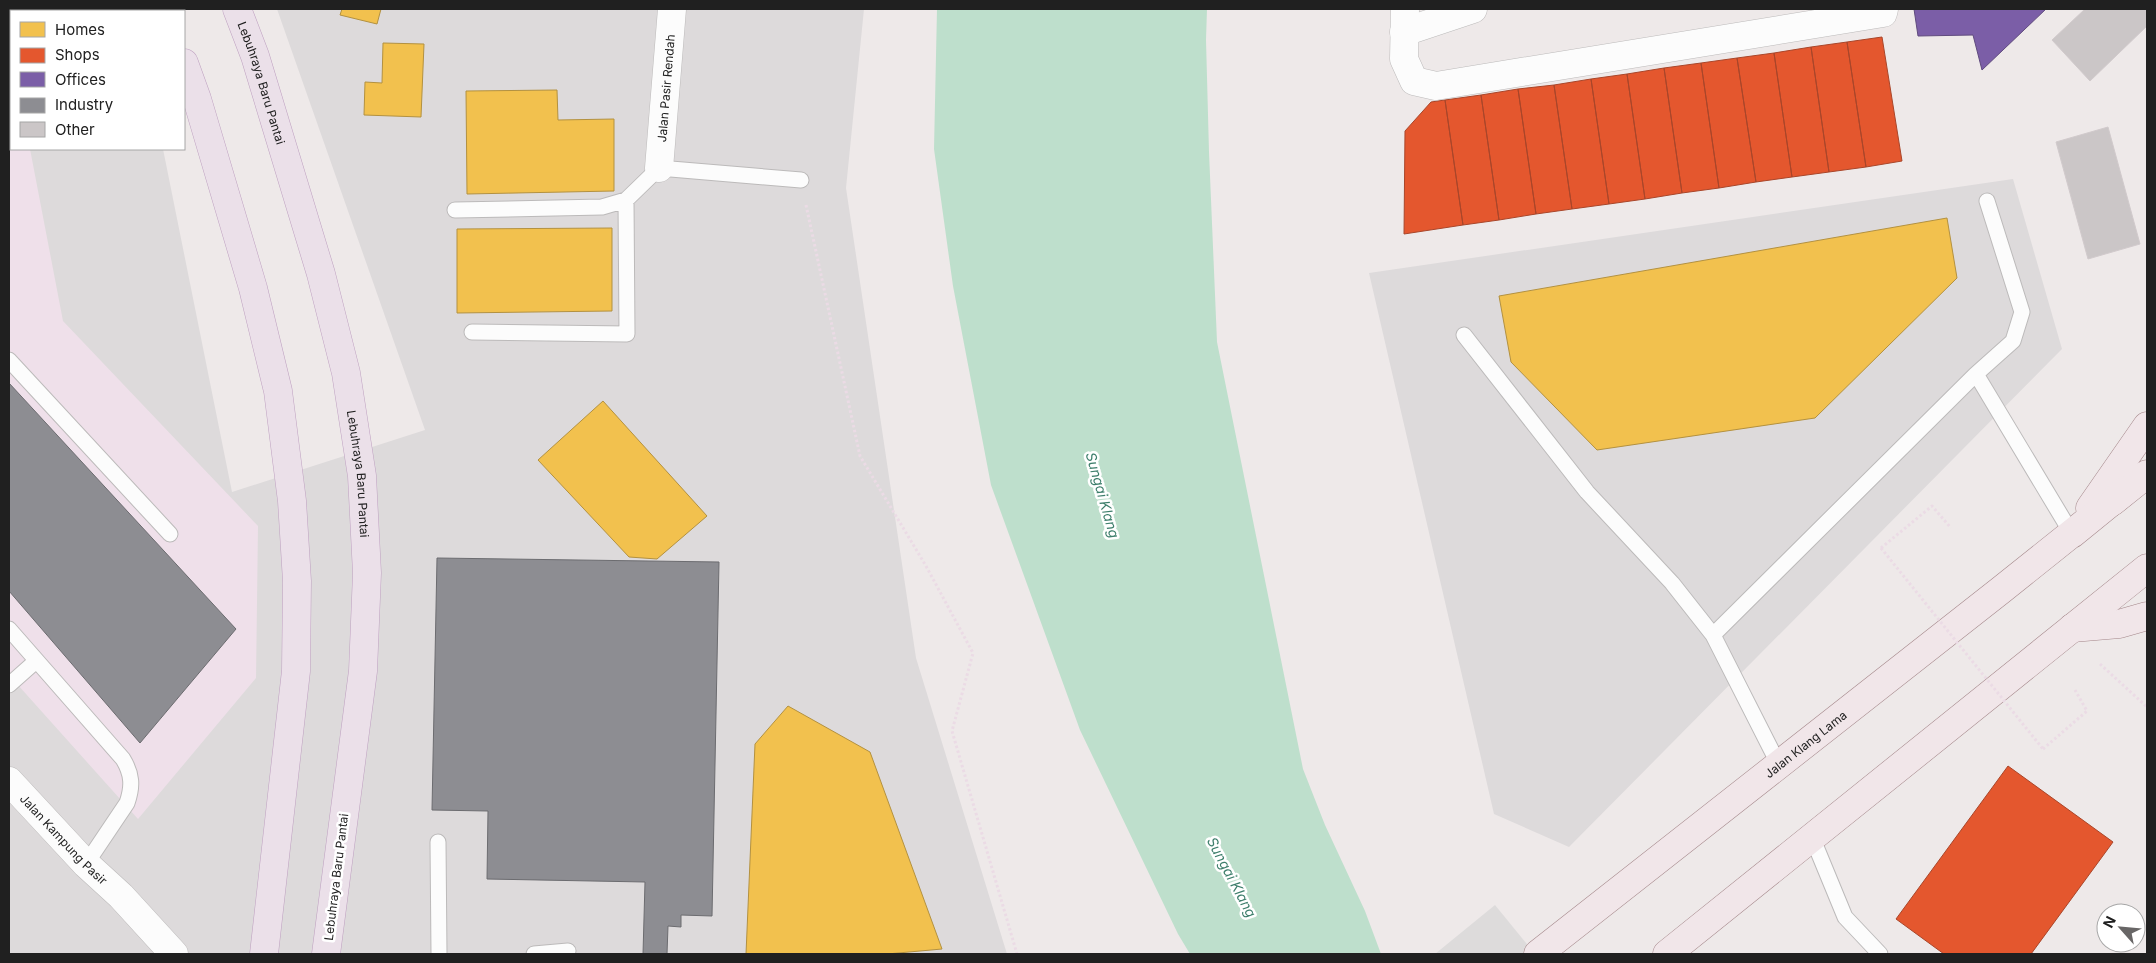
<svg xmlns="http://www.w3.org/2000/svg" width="2156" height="963" font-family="Inter,sans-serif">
	<rect width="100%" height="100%" fill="#eee9e9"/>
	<path fill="#dddadb" d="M9 9H116L117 11H11V149H163L232 492 425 430 277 9H864L846 188 916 658 1007 954H9Z
		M2013 179 2062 349 1569 847 1494 814 1369 273Z"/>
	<path fill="#efe0ea" d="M9 37 11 50V149H30L63 321 258 526 256 678 138 819 9 675Z"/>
	<path fill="#bedfcc" d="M937 9H1207L1206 40 1209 152 1217 342 1303 769 1325 825 1365 911 1381 954H1190L1178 934 1080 730 991 485 953 286 934 149Z"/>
	<path fill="#dddbdb" d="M1495 905 1535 954H1435Z"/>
	<path fill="#f2c14e" stroke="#b39140" d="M342 9H381L377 24 340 15Z
		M383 43 424 44 421 117 364 115 365 82 382 83Z
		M557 90 558 120 614 119V191L467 194 466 91Z
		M1947 218 1957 278 1815 418 1597 450 1511 362 1499 296Z
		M612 228V311L457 313V229Z
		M603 401 707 516 657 559 629 557 538 460Z
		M788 706 870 752 942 949 887 954H746L755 744Z"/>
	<path fill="#e4572e" stroke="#a9462a" d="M1882 37 1902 161 1866 167 1847 42Z
		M1847 42 1866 167 1829 172 1811 47Z
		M1811 47 1829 172 1792 177 1774 53Z
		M1774 53 1792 177 1756 182 1737 58Z
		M1737 58 1756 182 1719 188 1701 63Z
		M1701 63 1719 188 1682 193 1664 68Z
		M1664 68 1682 193 1645 199 1627 74Z
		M1627 74 1645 199 1609 204 1591 79Z
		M1591 79 1609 204 1572 209 1554 85Z
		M1554 85 1572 209 1536 214 1518 89Z
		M1518 89 1536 214 1499 220 1481 95Z
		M1481 95 1499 220 1463 225 1445 100Z
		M1445 100 1463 225 1404 234 1405 131 1431 102Z
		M2008 766 2113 842 2031 954H1944L1896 919Z"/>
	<path fill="#7b5ea7" stroke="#604b7e" d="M1914 9H2046L1982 70 1973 35 1918 36Z"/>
	<path fill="#8d8d92" stroke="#6c6c70" d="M9 383 236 629 140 743 9 591Z
		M437 558 719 562 712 916 681 915V927L668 926 667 954H643L645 882 487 879 488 811 432 810Z"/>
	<path fill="#cbc6c7" stroke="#d1cacc" d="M2085 9H2147V26L2090 81 2052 40Z
		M2108 127 2140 244 2088 259 2056 142Z"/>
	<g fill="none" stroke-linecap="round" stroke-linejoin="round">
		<defs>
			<path id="service" d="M455 210 602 207 626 200 659 168 801 180
				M472 332 627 334 626 200
				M1464 335 1587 492 1672 583 1713 635
				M9 360 170 534
				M1976 374 2013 341 2022 312 1987 201
				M9 629 123 759C132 774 133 786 127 803L86 864
				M9 685 36 661
				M1779 765 1713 635 1976 374 2072 534
				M1812 837 1845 917 1880 954
				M438 842 439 954
				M534 954 568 951"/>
			<g id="minor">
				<path d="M1405 9 1404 59 1414 81 1436 86 1883 13 1884 9"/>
				<path d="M1404 32 1473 9"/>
				<path id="s1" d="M659 168 672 9"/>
			</g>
			<g id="tertiary">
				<path id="s2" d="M9 781 86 864 121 896 174 954"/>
			</g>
			<g id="primary">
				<path d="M2112 502 2147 474"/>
				<path d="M2090 508 2147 426"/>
				<path d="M2072 628 2119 624 2147 616"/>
				<path id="s3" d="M1538 954 2001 590 2126 490 2072 534"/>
				<path d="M1667 954 2147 568"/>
			</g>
			<g id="motorway">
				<path d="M163 9 164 11"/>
				<path id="s4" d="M237 9 255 56 321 274 346 373 362 476 367 573 363 671 326 954"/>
				<path d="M184 63 197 99 253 288 278 391 292 501 297 581 296 671 264 954"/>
			</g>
		</defs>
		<use href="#service" stroke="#bcbaba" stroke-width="17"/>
		<use href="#minor" stroke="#bcbaba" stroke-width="29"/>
		<use href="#tertiary" stroke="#bcbaba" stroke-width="29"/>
		<use href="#primary" stroke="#a4878a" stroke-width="29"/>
		<use href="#motorway" stroke="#bea0c0" stroke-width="29"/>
		<path stroke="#ebdbe5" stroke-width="3" stroke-dasharray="2.5 2.5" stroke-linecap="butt" d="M806 205 860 456 926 566 973 653 952 731 1017 954
			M1881 548 1932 506 1951 528
			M2100 664 2147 707
			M2043 749 2087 711 2075 690"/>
		<use href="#service" stroke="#fcfcfc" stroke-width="15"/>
		<use href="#minor" stroke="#fcfcfc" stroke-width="28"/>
		<use href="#tertiary" stroke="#fcfcfc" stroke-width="28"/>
		<use href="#primary" stroke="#f1e6e9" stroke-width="28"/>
		<use href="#motorway" stroke="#ebe0e9" stroke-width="28"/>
		<path stroke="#ebdbe5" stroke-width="3" stroke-dasharray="2.5 2.5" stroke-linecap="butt" d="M1881 548 2043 749"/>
	</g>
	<g text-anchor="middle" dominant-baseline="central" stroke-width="5" stroke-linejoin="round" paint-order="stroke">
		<g font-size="12" fill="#202020" stroke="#fff">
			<text stroke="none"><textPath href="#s4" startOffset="78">Lebuhraya Baru Pantai</textPath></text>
			<text stroke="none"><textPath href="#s1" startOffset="80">Jalan Pasir Rendah</textPath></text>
			<text stroke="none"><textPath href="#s4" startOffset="482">Lebuhraya Baru Pantai</textPath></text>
			<text stroke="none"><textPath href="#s3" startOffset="340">Jalan Klang Lama</textPath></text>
			<text stroke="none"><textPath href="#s2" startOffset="80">Jalan Kampung Pasir</textPath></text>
			<text transform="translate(336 877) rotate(-83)">Lebuhraya Baru Pantai</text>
		</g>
		<g font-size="14" font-style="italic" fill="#3d7e6b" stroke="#fff">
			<text transform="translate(1103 495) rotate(74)">Sungai Klang</text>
			<text transform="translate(1232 877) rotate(62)">Sungai Klang</text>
		</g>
	</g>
	<rect width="2156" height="963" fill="none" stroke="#202020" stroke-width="20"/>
	<rect x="10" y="10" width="175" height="140" fill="#ffffff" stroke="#a6a6a6"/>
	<rect x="20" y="22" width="25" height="15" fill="#f2c14e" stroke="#a6a6a6"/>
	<text x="55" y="35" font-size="15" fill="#202020">Homes</text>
	<rect x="20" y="48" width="25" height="15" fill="#e4572e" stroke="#a6a6a6"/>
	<text x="55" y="60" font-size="15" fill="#202020">Shops</text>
	<rect x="20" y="72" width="25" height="15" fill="#7b5ea7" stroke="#a6a6a6"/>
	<text x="55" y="85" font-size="15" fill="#202020">Offices</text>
	<rect x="20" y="98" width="25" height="15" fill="#8d8d92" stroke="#a6a6a6"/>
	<text x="55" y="110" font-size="15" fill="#202020">Industry</text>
	<rect x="20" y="122" width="25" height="15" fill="#cbc6c7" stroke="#a6a6a6"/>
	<text x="55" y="135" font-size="15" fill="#202020">Other</text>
	<g transform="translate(2121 928) rotate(297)"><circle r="24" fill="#ffffff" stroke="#a6a6a6"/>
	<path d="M0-4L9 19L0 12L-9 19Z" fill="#686666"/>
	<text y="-8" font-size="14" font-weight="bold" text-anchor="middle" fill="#202020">N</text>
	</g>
</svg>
